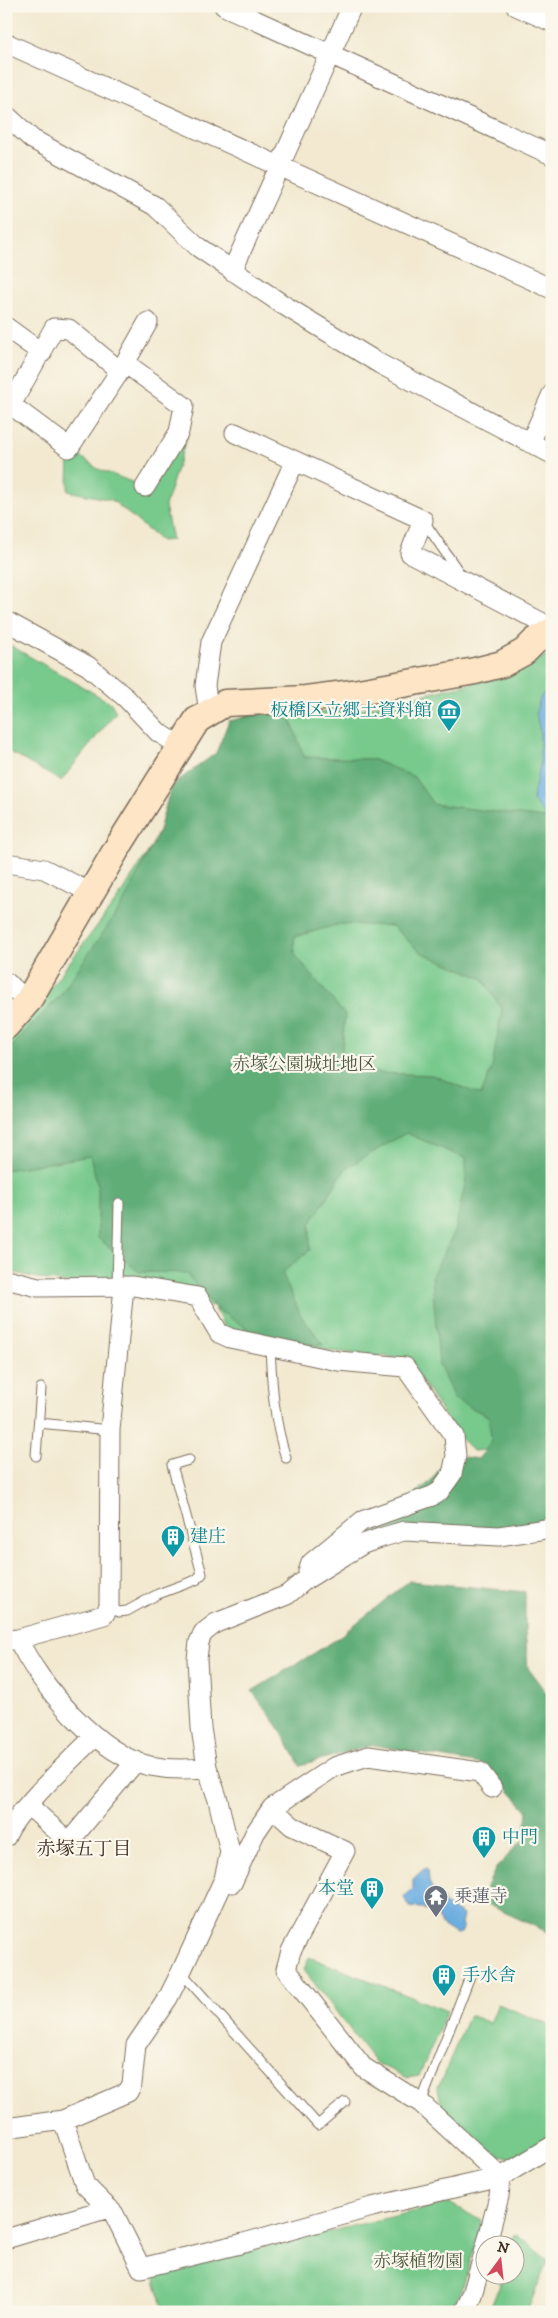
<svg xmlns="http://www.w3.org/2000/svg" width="558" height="2318" font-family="'IM FELL DW Pica','Noto Serif JP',serif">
	<rect width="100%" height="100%" fill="#fbf7ec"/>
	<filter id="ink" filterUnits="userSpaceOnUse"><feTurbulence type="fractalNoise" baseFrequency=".02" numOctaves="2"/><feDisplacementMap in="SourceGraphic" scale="10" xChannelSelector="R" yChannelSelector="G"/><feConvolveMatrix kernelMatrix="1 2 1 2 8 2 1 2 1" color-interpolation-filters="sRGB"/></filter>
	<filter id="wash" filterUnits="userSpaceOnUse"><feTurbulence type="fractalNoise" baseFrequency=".0096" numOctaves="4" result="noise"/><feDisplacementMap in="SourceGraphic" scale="20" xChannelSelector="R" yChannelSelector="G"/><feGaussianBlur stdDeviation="1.12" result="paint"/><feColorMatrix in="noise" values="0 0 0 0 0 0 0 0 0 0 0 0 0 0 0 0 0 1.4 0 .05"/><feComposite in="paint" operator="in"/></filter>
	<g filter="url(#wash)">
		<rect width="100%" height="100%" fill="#f2e9d0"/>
		<path fill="#77c98c" stroke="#597a55" d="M187 437 165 506 172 540 161 541 112 500 68 491 69 448 98 469 145 487Z
			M6 643 111 703 116 712 61 781 6 750Z
			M552 653V1519L504 1449 473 1451 457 1435 407 1359 330 1351 225 1329 214 1306 41 1279 6 1271V1046L119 897 174 812 244 715 353 711 499 677Z
			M309 1957 447 2011 419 2076 408 2078 376 2063 304 1970Z
			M498 2004 552 2026V2135L514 2158 496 2156 442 2108 438 2088 469 2015 490 2023Z
			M449 2203 482 2221 462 2290 450 2312H165L155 2280 160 2272Z
			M515 2234 548 2260 527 2312H489L503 2276H516V2246L511 2245Z"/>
		<path fill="#61ad78" stroke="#4e6c4b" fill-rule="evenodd" d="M287 708 304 757 372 759 414 777 433 804 552 819V1531L446 1535 325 1550 411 1497 430 1482 449 1455 478 1459 492 1442 488 1416 454 1399 439 1364 432 1276 455 1231 466 1179V1159L406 1133 346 1168 310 1224V1250L282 1273 301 1316 324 1345 267 1341 216 1309 186 1273 139 1272 98 1238V1186L90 1156 6 1170V1052L59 997 124 902 159 831 171 786 216 753 229 721ZM340 924 392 926 420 952 482 978 502 1009 492 1068 481 1095 432 1075 377 1073 341 1061 345 1015 295 955 294 937Z
			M409 1581 525 1592V1630L528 1668 552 1701V1934L480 1901 496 1868 525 1838 527 1810 486 1765 374 1745 300 1765 278 1726 252 1691 334 1641Z"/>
		<path fill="#6daee1" stroke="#546c80" d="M552 686V819L546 817 532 799 540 766V733L536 712 541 696Z
			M425 1868 428 1871 429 1882 433 1890 440 1894 444 1904 463 1915 461 1925 463 1929 461 1933 456 1934 442 1925 436 1915 429 1911 423 1908 409 1907 404 1897 413 1889V1879Z"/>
	</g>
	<g filter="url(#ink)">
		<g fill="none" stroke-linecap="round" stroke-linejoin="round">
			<defs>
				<path id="lane" d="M423 520 461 575
					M117 1287 119 1203
					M270 1348C272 1386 274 1421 286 1458
					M39 1423 110 1430
					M36 1456 41 1388
					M109 1607 119 1612 127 1611 158 1594 196 1580 202 1574 172 1465 189 1460
					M181 1972 318 2125 345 2102
					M421 2103 472 1971"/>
				<path id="street" d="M224 6 552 155
					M516 6 552 22
					M6 43 552 289
					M6 115 32 139 155 206 198 247 282 304 380 364 552 454
					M232 271 352 6
					M6 327 42 353
					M125 363 148 322
					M120 371 69 329 54 328 11 405 69 448 120 371 125 363 184 406 179 432 145 487
					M235 433 423 520 410 553 552 628
					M530 443 552 394
					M6 621 88 666 126 698 158 732 180 746
					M209 712 205 686 211 642 295 461
					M6 863 44 869 91 893
					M6 982 28 1001
					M6 1279 38 1287 133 1286 198 1297 219 1333 230 1338 338 1361 405 1367 454 1436 456 1456 452 1474 439 1492 432 1496 362 1521 311 1563 308 1572
					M18 1639C39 1685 99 1755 150 1766 170 1770 188 1770 207 1767
					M6 1640 18 1639 104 1615 109 1607 110 1430 124 1287
					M28 1805 69 1842 136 1761
					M272 1808 292 1826 345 1851 291 1951 286 1969 363 2067 421 2103 501 2177
					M6 1837C15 1811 74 1757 95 1736
					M232 1883 255 1833 272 1808 334 1767 368 1756 480 1772 492 1788
					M63 2120 85 2185 114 2214 141 2268 244 2243 372 2207 501 2177 552 2146
					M6 2128 63 2120 128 2092 132 2084 136 2045 168 1998 181 1972 224 1879 230 1852 218 1800 207 1767 201 1728 197 1659 199 1642 203 1633 216 1623 287 1595 305 1580 363 1544 383 1537 404 1531 499 1536 552 1528
					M6 2239 109 2208
					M486 2246 499 2196 501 2177
					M464 2312 472 2295 486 2246"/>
				<path id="secondary" d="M6 1026 28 1001 116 850 197 720 225 703 306 699 353 693 475 671 502 664 524 652 535 641 552 631"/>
			</defs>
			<use href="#lane" stroke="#7b6d5c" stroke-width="11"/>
			<use href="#street" stroke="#7b6d5c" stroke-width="21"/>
			<use href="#secondary" stroke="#7b6d5c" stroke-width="29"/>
			<use href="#lane" stroke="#fff" stroke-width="9"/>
			<use href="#street" stroke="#fff" stroke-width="19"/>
			<use href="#secondary" stroke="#fde5c5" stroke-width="26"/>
		</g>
	</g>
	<defs>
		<symbol id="museum-pin" viewBox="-11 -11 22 30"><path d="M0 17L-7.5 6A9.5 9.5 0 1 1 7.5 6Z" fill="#0f9aa8" stroke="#fbf7ec"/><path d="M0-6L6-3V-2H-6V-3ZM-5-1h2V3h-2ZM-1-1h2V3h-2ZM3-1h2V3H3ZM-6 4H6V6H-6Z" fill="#fff"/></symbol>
		<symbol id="building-pin" viewBox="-11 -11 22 30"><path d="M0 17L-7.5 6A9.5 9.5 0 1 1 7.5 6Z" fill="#0f9aa8" stroke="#fbf7ec"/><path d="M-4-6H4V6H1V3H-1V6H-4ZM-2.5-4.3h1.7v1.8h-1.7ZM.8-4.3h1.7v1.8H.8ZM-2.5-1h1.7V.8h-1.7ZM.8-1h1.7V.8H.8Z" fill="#fff"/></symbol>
		<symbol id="temple-pin" viewBox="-11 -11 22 30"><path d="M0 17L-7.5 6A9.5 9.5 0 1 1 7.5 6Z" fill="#6b7280" stroke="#fbf7ec"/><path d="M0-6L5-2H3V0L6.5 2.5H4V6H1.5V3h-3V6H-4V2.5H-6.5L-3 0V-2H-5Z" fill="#fff"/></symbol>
	</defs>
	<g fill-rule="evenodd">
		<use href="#museum-pin" x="435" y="697" width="28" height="38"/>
		<use href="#building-pin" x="159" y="1523" width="28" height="38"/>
		<use href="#building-pin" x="470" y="1824" width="28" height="38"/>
		<use href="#building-pin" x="358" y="1875" width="28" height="38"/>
		<use href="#temple-pin" x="422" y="1883" width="28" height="38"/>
		<use href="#building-pin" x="430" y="1962" width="28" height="38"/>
	</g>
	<g text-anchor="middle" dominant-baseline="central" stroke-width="4.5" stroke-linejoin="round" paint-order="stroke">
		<g font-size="18" fill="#0d838f" stroke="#fbf7ec" text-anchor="start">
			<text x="432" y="711" text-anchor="end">板橋区立郷土資料館</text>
			<text x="190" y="1537">建庄</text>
			<text x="502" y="1838">中門</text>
			<text x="354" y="1889" text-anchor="end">本堂</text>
			<text x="462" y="1976">手水舎</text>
		</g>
		<g font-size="18" fill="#4d5a3f" stroke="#fbf7ec">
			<text x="304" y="1065">赤塚公園城址地区</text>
			<text x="418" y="2262">赤塚植物園</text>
		</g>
		<g font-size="18" fill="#5b616d" stroke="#fbf7ec" text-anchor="start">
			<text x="454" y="1897">乗蓮寺</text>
		</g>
		<g font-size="19" fill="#3b2a1e" stroke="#fbf7ec">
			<text x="84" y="1849">赤塚五丁目</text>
		</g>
	</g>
	<rect width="558" height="2318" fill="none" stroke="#fbf7ec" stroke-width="25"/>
	<g transform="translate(500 2260) rotate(15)"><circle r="24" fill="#fbf7ec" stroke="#aea59a"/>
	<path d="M0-4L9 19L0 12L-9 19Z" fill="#d1495b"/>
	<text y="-8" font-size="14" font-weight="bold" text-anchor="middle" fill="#3b2a1e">N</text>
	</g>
</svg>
